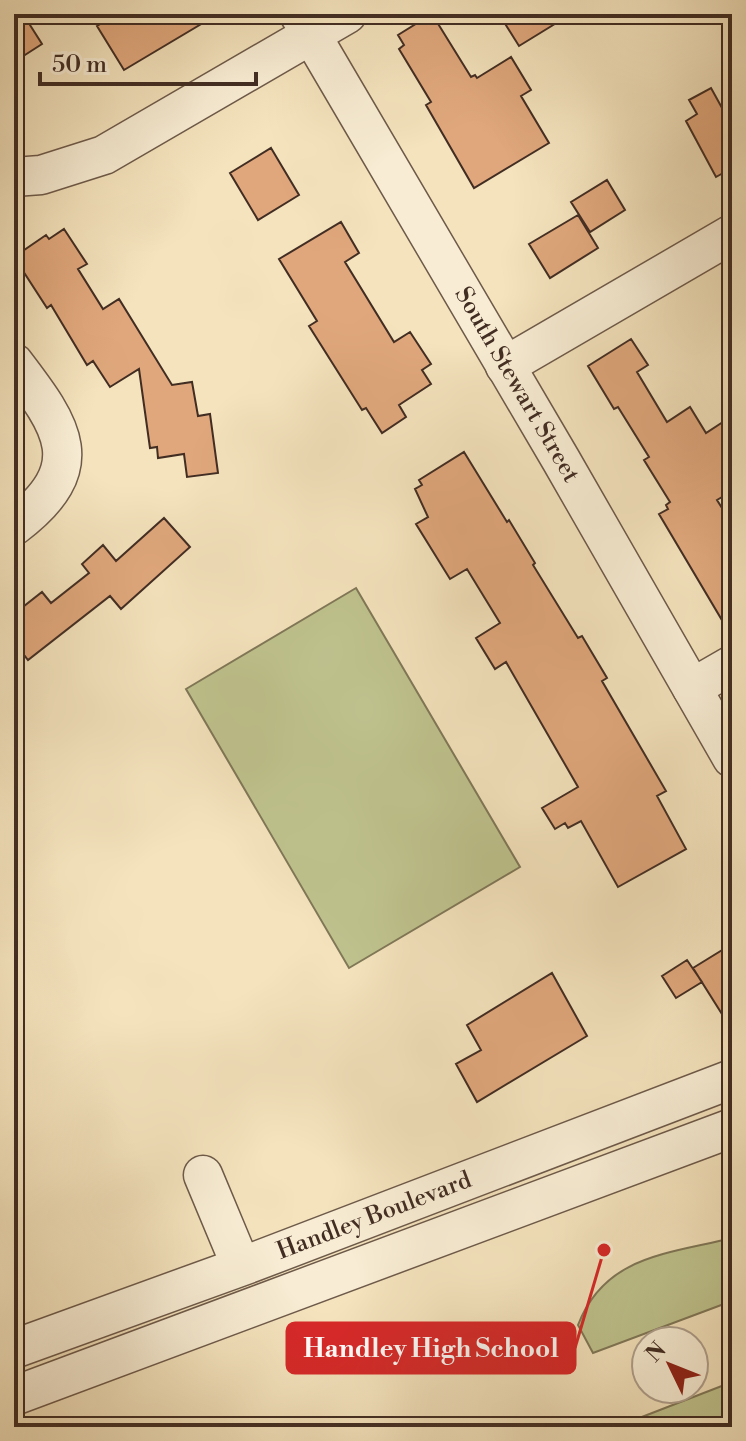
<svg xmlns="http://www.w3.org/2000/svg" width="746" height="1441" font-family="'Libre Bodoni',serif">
	<rect width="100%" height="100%" fill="#f4e3bd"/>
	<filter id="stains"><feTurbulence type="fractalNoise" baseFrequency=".0025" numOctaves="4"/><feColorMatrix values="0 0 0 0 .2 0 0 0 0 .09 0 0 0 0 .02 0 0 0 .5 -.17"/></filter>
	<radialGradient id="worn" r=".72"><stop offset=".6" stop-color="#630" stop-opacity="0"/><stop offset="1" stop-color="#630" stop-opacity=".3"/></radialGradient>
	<path fill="#bfc38e" stroke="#807858" stroke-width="2" d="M356 588 520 867 349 968 186 689Z
		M732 1238V1301L593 1353 578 1325C605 1255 669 1254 732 1238Z
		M732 1382V1424L724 1427H616Z"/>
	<path fill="#e0a77c" stroke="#422d23" stroke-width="2" d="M14 14H23L42 44 14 62Z
		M117 14H218L124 70 97 26Z
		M432 14 471 77 475 75 477 78 511 57 531 90 521 96 549 143 474 188 426 105 431 102 399 49 404 45 398 35Z
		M499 14H571L519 46Z
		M711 88 732 126V168L716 177 686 121 697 114 689 100Z
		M271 148 299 195 258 220 230 173Z
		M607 180 625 210 590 232 571 202Z
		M578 215 598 248 550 278 529 244Z
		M341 222 359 253 345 262 394 342 410 332 431 364 422 370 431 384 399 405 406 417 382 433 366 408 362 410 309 326 317 321 279 259Z
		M64 229 87 264 78 269 103 309 119 299 172 385 192 382 198 416 210 414 218 473 187 477 184 454 158 458 157 447 150 448 139 369 110 387 93 361 87 365 51 305 47 308 14 257 46 235 49 239Z
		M631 339 648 365 637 372 667 422 690 407 706 433 732 416V491L717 500 732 524V637L659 514 668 509 666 505 670 502 644 460 649 457 618 407 614 409 588 366Z
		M464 452 507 522 509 520 535 563 533 565 578 638 582 636 607 678 602 681 666 791 657 796 686 849 618 887 581 821 568 828 565 823 555 829 542 808 578 787 506 662 495 669 476 638 500 623 467 569 450 579 416 524 428 517 415 489 422 485 419 480Z
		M164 518 190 547 121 609 110 596 28 660 14 642V614L42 592 51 603 89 573 82 564 103 545 116 561Z
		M732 944V1030L693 968Z
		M687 960 702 982 676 998 662 976Z
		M552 973 587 1036 477 1102 456 1064 481 1050 467 1025Z"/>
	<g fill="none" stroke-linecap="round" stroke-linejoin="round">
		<defs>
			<g id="minor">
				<path id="s1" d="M299 14 561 460 732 758"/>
				<path d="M14 177 41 175 104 155 347 14"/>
				<path d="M14 363C63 427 92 467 14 526"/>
				<path d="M505 366 732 234"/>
				<path d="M692 688 732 665"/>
				<path d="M203 1175 241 1266"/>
				<path id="s2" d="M14 1349 251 1263 732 1079"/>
				<path d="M14 1396 732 1128"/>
			</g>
		</defs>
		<use href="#minor" stroke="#6e5a4a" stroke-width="41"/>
		<use href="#minor" stroke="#f8edd4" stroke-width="38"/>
	</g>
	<g text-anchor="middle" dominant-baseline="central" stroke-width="7" stroke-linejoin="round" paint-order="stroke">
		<g font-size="24" fill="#422d23" stroke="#f8edd4">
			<text stroke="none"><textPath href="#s1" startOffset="430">South Stewart Street</textPath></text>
			<text stroke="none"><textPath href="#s2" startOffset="384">Handley Boulevard</textPath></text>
		</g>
	</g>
	<path fill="none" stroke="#d62828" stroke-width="3" d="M604 1250L575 1348"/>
	<circle fill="#d62828" stroke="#f8edd4" stroke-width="3" cx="604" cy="1250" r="8"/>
	<rect fill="#d62828" stroke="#d62828" stroke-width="3" x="287" y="1323" width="288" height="50" rx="8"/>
	<g font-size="26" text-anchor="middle" font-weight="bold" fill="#fff">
		<text x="431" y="1357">Handley High School</text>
	</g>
	<rect width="746" height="1441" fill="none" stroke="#f4e3bd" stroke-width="48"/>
	<rect x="16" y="16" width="714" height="1409" fill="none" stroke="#422d23" stroke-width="4"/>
	<rect x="24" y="24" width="698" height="1393" fill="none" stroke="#422d23" stroke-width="2"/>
	<g transform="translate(670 1365) rotate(313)"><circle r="38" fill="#f8edd4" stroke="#afa08d" stroke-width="2"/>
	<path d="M0-6L14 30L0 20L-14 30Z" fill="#8f2418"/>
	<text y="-12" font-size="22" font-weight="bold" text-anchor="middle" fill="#422d23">N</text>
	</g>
	<path d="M40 72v12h216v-12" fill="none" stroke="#422d23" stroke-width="4"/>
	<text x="52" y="72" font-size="24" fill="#422d23" stroke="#f8edd4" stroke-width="6" paint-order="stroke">50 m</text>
	<rect width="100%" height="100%" filter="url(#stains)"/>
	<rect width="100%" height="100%" fill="url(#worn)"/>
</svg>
